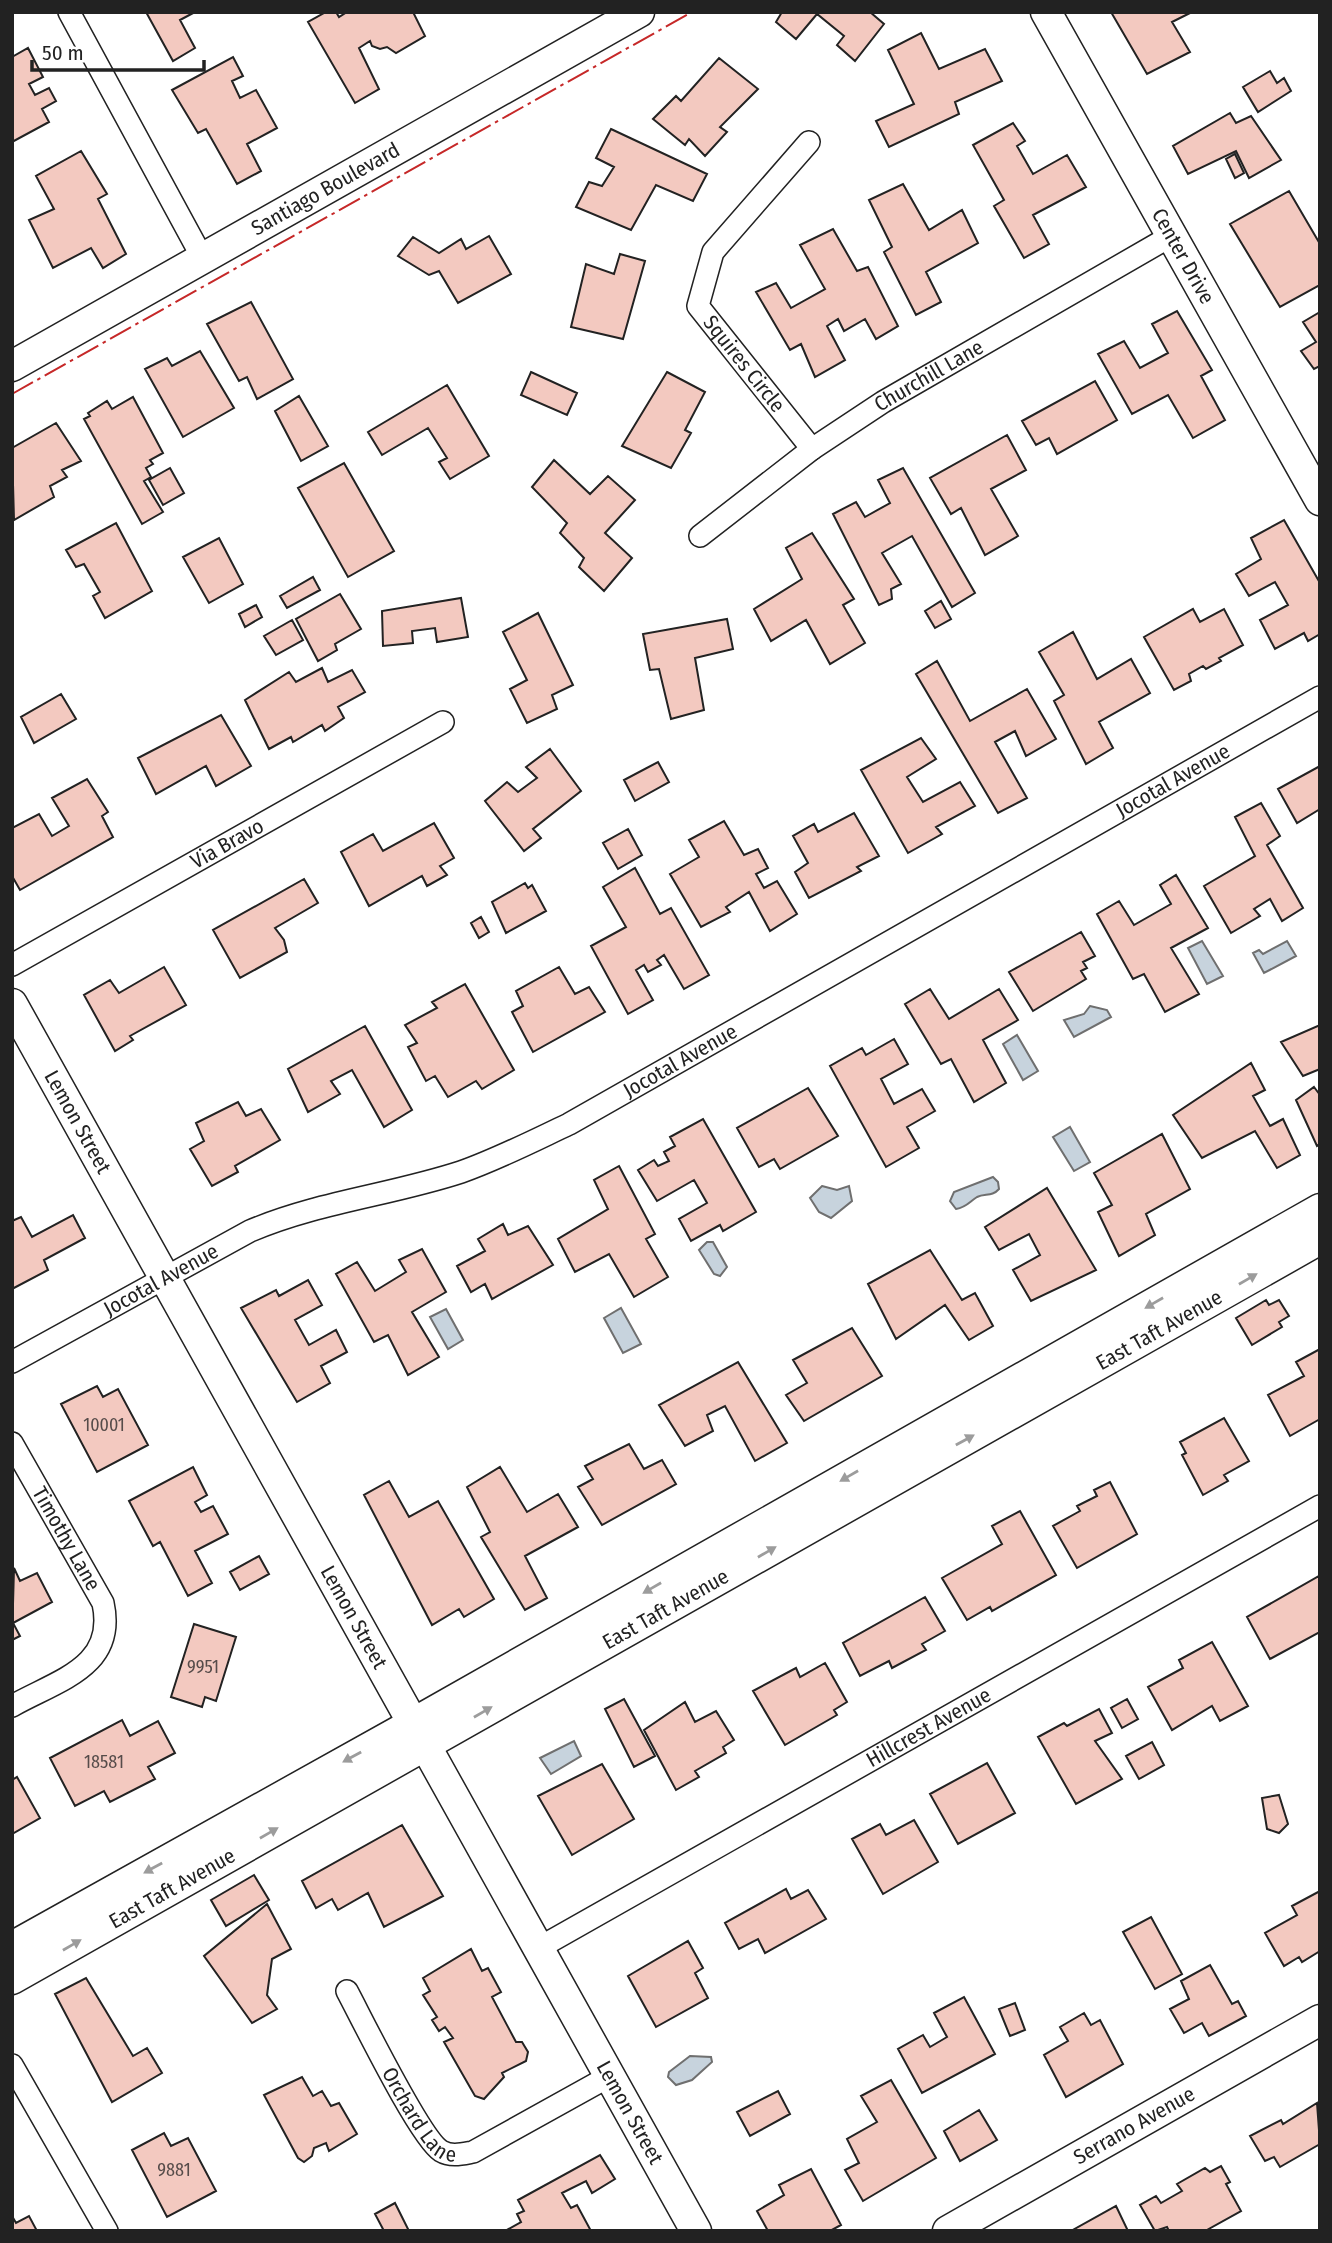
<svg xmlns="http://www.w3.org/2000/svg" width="1332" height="2243" font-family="'Fira Sans Condensed',sans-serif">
	<rect width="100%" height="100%" fill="#fff"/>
	<path fill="#c7d3dd" stroke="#6f6f6f" stroke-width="2" d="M1202 941 1223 976 1207 984 1188 948Z
		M1287 941 1296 956 1264 973 1253 953 1259 950 1263 954Z
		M1090 1006 1107 1010 1111 1017 1074 1037 1064 1020 1084 1014Z
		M1017 1035 1038 1071 1023 1080 1003 1044Z
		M1070 1127 1090 1162 1074 1171 1053 1137Z
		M993 1177 998 1182 999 1189C992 1197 985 1193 977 1197 969 1202 967 1207 956 1209L950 1201 954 1192Z
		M822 1186 837 1190 849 1186 852 1201 831 1218 819 1212 810 1198Z
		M707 1242H713L727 1267 720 1276 714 1274 699 1250Z
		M621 1308 641 1344 623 1353 604 1318Z
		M446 1309 463 1340 448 1349 430 1317Z
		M574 1741 581 1756 551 1774 540 1758Z
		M690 2056 711 2057 712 2062 692 2080 676 2085 668 2077 669 2072Z"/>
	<path fill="#f3c9c0" stroke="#222" stroke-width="2" d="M146 12H195L180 20 195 48 173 61Z
		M326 12H336L339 17 347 12H413L425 36 396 53 387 47 380 49 372 46 370 41 359 48 379 89 355 103 308 22Z
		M782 12H870L884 24 855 61 837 45 844 36 817 14 796 39 776 22Z
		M1111 12H1192L1172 22 1190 52 1147 74Z
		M921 33 939 69 985 49 1002 81 955 102 959 114 889 147 876 121 914 104 888 50Z
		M28 48 43 77 29 84 35 95 49 88 56 101 42 109 49 122 12 142V57Z
		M233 57 243 76 232 81 240 98 256 90 277 128 247 144 261 171 237 184 206 129 198 133 172 90Z
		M719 58 758 89 720 127 727 132 705 156 689 139 685 145 653 119 676 96 681 101Z
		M1270 71 1277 83 1284 78 1291 91 1258 112 1243 87Z
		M1230 113 1236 123 1251 116 1281 160 1249 178 1236 151 1188 174 1173 146Z
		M1013 123 1025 141 1017 146 1033 174 1067 155 1086 187 1033 215 1049 244 1024 258 994 206 1004 200 973 145Z
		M611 129 707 174 693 201 656 185 631 230 576 207 589 182 602 186 614 167 596 158Z
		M81 151 107 194 98 199 126 254 103 268 91 248 53 268 29 220 54 209 36 176Z
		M1235 154 1244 173 1235 178 1226 159Z
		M903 184 929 230 962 210 978 243 926 272 941 302 916 315 884 252 892 247 869 200Z
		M1289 191 1320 244V285L1280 307 1230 224Z
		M833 229 857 271 868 267 898 326 876 339 865 319 844 331 838 319 827 326 845 360 815 377 801 344 790 350 756 292 776 283 791 308 825 289 800 245Z
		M489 236 511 274 458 303 439 271 429 275 398 256 413 237 439 253 461 239 466 249Z
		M620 254 645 261 623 339 571 327 586 264 614 274Z
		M251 302 293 379 257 399 247 377 239 381 207 324Z
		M1177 311 1212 370 1201 376 1225 420 1193 438 1168 395 1132 414 1098 354 1124 341 1140 368 1168 353 1152 324Z
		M1320 312V366L1314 369 1301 351 1316 342 1303 322Z
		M200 351 234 408 183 437 145 369 167 358 172 366Z
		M531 372 577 393 567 415 521 395Z
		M667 372 705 392 685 430 691 433 671 468 622 446Z
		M1095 381 1117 420 1057 454 1049 438 1036 445 1022 421Z
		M447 385 489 456 450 479 439 462 447 458 428 428 382 455 368 432Z
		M299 396 328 446 301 461 275 411Z
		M133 397 163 453 150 460 153 464 146 468 151 477 144 481 163 512 142 524 84 419 90 416 88 413 107 401 112 409Z
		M56 423 81 461 62 470 67 477 50 486 54 497 14 520 12 448Z
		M1007 435 1026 470 991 489 1018 536 985 555 961 508 951 514 930 478Z
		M554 460 590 494 608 476 635 500 605 533 632 558 604 591 579 567 584 558 560 533 567 523 532 487Z
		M344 463 394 551 348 577 298 488Z
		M170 468 184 493 163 505 149 480Z
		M903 468 975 593 952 607 912 536 882 553 901 584 891 589 892 599 879 605 833 514 856 502 865 517 890 503 878 480Z
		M1284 520 1320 583V634L1308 641 1304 633 1275 649 1260 620 1288 605 1275 582 1249 596 1236 574 1261 559 1251 538Z
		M116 523 152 591 105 618 93 596 100 592 84 564 76 567 66 550Z
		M812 533 854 599 843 605 865 643 830 664 806 620 771 641 754 609 802 579 786 548Z
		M219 538 243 584 209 603 183 557Z
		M313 577 320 590 287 608 280 596Z
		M340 594 361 629 335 644 337 650 318 661 296 619Z
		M461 598 468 637 437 642 435 628 412 631 413 643 383 646 382 611Z
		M941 601 951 619 935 628 925 611Z
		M256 605 262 617 245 627 239 614Z
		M1193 609 1200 622 1224 609 1243 645 1219 658 1221 661 1206 669 1203 666 1189 674 1191 681 1174 690 1144 637Z
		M538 613 573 685 552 695 557 709 527 723 510 689 527 680 503 632Z
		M727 619 733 649 695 658 704 710 671 719 659 669 650 670 643 634Z
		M292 620 303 640 276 655 264 636Z
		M1073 632 1097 679 1131 659 1150 693 1099 722 1113 748 1086 764 1054 701 1064 695 1039 652Z
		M937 661 970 721 1027 689 1056 739 1026 756 1015 731 995 742 1027 798 998 813 916 674Z
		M322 668 328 682 352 670 365 692 338 707 344 718 325 731 322 725 293 742 291 737 269 749 245 700 289 672 296 682Z
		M61 694 76 719 34 743 21 717Z
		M221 715 251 766 216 786 206 766 156 794 138 758Z
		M921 738 936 759 907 777 923 802 960 782 975 806 936 827 942 834 908 853 861 770Z
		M550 749 581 791 533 829 541 838 524 851 485 801 507 782 518 792 537 778 526 767Z
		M658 762 669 782 635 801 624 780Z
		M1320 766V809L1297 823 1278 789Z
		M87 779 108 812 102 816 113 837 20 890 12 876V828L39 814 52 836 69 826 52 798Z
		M1261 803 1280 836 1267 845 1303 908 1282 921 1270 899 1254 909 1260 916 1231 933 1204 886 1255 856 1235 817Z
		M854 813 879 856 857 867 861 871 809 898 795 872 808 863 793 836 814 824 818 832Z
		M724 821 744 855 758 849 768 868 756 874 764 888 777 881 797 914 770 931 749 892 726 907 730 912 701 927 670 874 699 857 689 840Z
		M434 823 454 858 440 866 447 875 427 886 422 876 369 906 341 852 373 834 383 851Z
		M628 829 642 855 618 869 603 843Z
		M635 868 660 914 671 908 709 975 684 989 664 955 657 960 661 965 648 972 644 965 636 970 653 1000 628 1014 591 946 626 927 603 887Z
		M1176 875 1208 928 1171 948 1199 994 1165 1012 1144 974 1133 979 1097 914 1119 901 1134 925 1171 904 1160 885Z
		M304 879 318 903 275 928 284 940 287 952 240 978 213 930Z
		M525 883 528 888 532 885 546 911 506 933 492 902Z
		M481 917 489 932 479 938 471 923Z
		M1081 932 1095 956 1083 962 1087 968 1081 971 1086 979 1033 1011 1009 972Z
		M164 967 186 1005 130 1036 133 1040 115 1051 84 995 110 980 119 993Z
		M559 967 575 994 589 987 605 1012 533 1052 512 1012 523 1006 516 991Z
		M465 984 514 1070 482 1089 476 1081 448 1097 435 1076 426 1081 408 1047 417 1043 405 1025 437 1008 432 1002Z
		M930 989 949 1019 999 989 1018 1020 983 1040 1006 1083 974 1102 951 1059 941 1064 905 1004Z
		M1320 1025V1069L1303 1076 1281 1042Z
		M365 1026 412 1110 384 1127 352 1070 331 1081 340 1094 308 1112 288 1069Z
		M894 1039 908 1064 881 1079 894 1104 922 1089 935 1111 907 1127 919 1148 886 1167 830 1066 862 1048 866 1055Z
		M1251 1063 1265 1090 1253 1096 1270 1126 1283 1119 1300 1155 1277 1168 1255 1131 1202 1158 1173 1115Z
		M1314 1087 1320 1095V1144L1317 1146 1296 1100Z
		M808 1088 838 1136 780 1169 774 1159 759 1167 737 1128Z
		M238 1102 246 1116 261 1109 280 1140 235 1166 238 1172 212 1186 190 1149 204 1141 196 1123Z
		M703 1119 756 1212 723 1231 720 1225 691 1241 679 1219 707 1203 694 1180 657 1201 638 1170 654 1160 658 1166 669 1161 664 1152 675 1146 670 1137Z
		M1162 1134 1190 1189 1146 1214 1155 1235 1119 1256 1098 1212 1112 1205 1094 1173Z
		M619 1166 655 1234 646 1239 668 1277 634 1297 609 1254 575 1272 558 1239 608 1209 594 1180Z
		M1047 1188 1096 1270 1031 1301 1013 1270 1040 1255 1029 1234 999 1250 985 1227Z
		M73 1215 85 1238 44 1260 48 1270 12 1289V1221L21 1217 32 1237Z
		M503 1224 508 1235 528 1226 553 1265 492 1299 485 1284 471 1292 457 1266 485 1251 478 1239Z
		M422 1249 446 1292 412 1312 439 1357 408 1375 388 1335 374 1342 336 1274 357 1262 375 1291 406 1272 399 1260Z
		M930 1250 962 1300 975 1293 993 1326 969 1340 945 1305 896 1339 868 1284Z
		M308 1280 322 1305 295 1320 309 1345 336 1330 347 1352 321 1366 330 1383 297 1402 241 1308 276 1290 279 1296Z
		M1266 1300 1269 1305 1279 1300 1289 1316 1279 1322 1282 1327 1252 1345 1236 1318Z
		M852 1328 882 1376 804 1421 786 1395 807 1383 793 1360Z
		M1320 1349V1419L1290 1436 1268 1395 1304 1376 1296 1362Z
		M738 1362 787 1443 755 1461 725 1406 707 1415 713 1431 685 1446 659 1405Z
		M97 1386 103 1397 118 1389 148 1445 97 1472 61 1404Z
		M1224 1418 1249 1461 1224 1475 1228 1481 1203 1495 1182 1455 1186 1453 1180 1442Z
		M629 1444 644 1469 662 1460 676 1484 602 1525 578 1487 593 1479 585 1466Z
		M193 1467 207 1495 195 1502 201 1512 213 1506 228 1534 195 1551 212 1583 188 1596 160 1542 153 1546 129 1501Z
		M500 1467 527 1512 558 1494 578 1527 525 1556 547 1598 525 1610 481 1537 490 1532 467 1487Z
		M389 1481 409 1517 438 1501 494 1599 464 1617 459 1609 432 1625 364 1495Z
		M1110 1482 1137 1534 1077 1568 1053 1526 1080 1511 1077 1506 1097 1496 1094 1490Z
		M1020 1511 1056 1575 992 1611 990 1607 967 1620 942 1578 1002 1544 992 1526Z
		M259 1556 269 1574 240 1590 230 1572Z
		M14 1568 20 1581 37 1573 52 1602 13 1623 20 1636 12 1640Z
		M1319 1576 1320 1632 1270 1659 1247 1617Z
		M925 1597 945 1631 922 1644 926 1650 892 1668 889 1661 860 1676 843 1643Z
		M194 1624 236 1637 216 1701 205 1697 202 1707 171 1697Z
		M1212 1642 1248 1706 1220 1721 1212 1706 1172 1730 1148 1687 1183 1668 1179 1660Z
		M825 1663 847 1702 834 1710 837 1715 785 1745 753 1691 796 1668 800 1677Z
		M624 1699 655 1756 634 1767 605 1709Z
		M1127 1699 1138 1719 1122 1728 1111 1708Z
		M685 1702 695 1722 716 1711 734 1740 723 1747 726 1753 695 1771 699 1777 676 1790 644 1730Z
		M1099 1709 1112 1733 1095 1741 1122 1779 1076 1804 1038 1737 1064 1723 1067 1726Z
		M122 1720 130 1736 158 1721 175 1753 148 1767 155 1779 110 1802 104 1791 75 1806 50 1758Z
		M1152 1742 1164 1765 1139 1779 1126 1756Z
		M987 1763 1015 1813 958 1844 930 1794Z
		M602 1764 634 1819 572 1855 538 1796Z
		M17 1777 40 1818 12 1834V1780Z
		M1279 1795 1288 1824 1279 1833 1267 1829 1262 1798Z
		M914 1820 938 1862 883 1894 852 1839 880 1824 886 1835Z
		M402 1825 443 1896 384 1927 368 1893 338 1910 332 1899 316 1908 302 1881Z
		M254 1875 269 1900 226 1926 211 1900Z
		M786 1889 791 1899 808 1890 826 1919 765 1953 758 1939 739 1949 725 1923Z
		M1320 1891V1951L1302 1962 1299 1957 1284 1966 1265 1933 1297 1915 1292 1906Z
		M267 1904 291 1949 272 1959 267 1995 277 2009 252 2023 204 1956Z
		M1151 1917 1182 1974 1155 1989 1123 1932Z
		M688 1941 703 1968 695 1973 708 1998 656 2027 628 1976Z
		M471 1949 482 1971 488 1968 501 1992 492 1997 516 2042H522L528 2052 526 2061 502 2073 504 2077 484 2099 475 2096 444 2042 453 2038 445 2027 439 2031 432 2020 437 2017 423 1995 430 1991 423 1978Z
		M1210 1965 1232 2004 1238 2001 1246 2016 1209 2036 1202 2023 1184 2033 1170 2009 1189 1999 1181 1981Z
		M86 1978 133 2056 147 2048 162 2073 112 2102 55 1994Z
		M964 1997 995 2054 922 2093 898 2049 923 2035 930 2047 947 2037 934 2013Z
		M1015 2003 1025 2030 1010 2036 999 2009Z
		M1084 2013 1091 2025 1100 2020 1123 2064 1066 2097 1044 2055 1068 2041 1060 2027Z
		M302 2077 313 2096 322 2091 331 2106 339 2103 357 2134 329 2151 326 2143 314 2148 312 2156 304 2162 298 2158 264 2095Z
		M891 2080 936 2158 863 2201 845 2170 859 2163 847 2139 877 2122 861 2096Z
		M778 2091 790 2114 750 2136 737 2112Z
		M1317 2103 1320 2144 1280 2167 1274 2157 1265 2161 1250 2136 1281 2120 1283 2124Z
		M979 2110 997 2140 960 2161 944 2131Z
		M164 2133 171 2146 188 2138 216 2191 167 2217 132 2150Z
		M600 2155 615 2179 592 2193 586 2181 562 2193 571 2208 577 2205 591 2231H505L521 2222 517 2214 524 2211 518 2200Z
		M1221 2166 1230 2182 1226 2184 1241 2211 1205 2231H1169L1167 2227 1155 2231 1140 2205 1156 2196 1161 2203 1182 2191 1177 2184 1205 2168 1210 2172Z
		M811 2169 841 2225 830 2231H768L757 2211 784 2195 779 2185Z
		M395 2203 409 2231H384L375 2214Z
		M1116 2206 1128 2231H1071Z
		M12 2216 16 2223 29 2216 37 2231H12Z"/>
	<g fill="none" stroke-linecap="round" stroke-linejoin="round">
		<defs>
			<g id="street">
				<path d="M69 12 203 259"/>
				<path id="s1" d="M809 142 713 252 698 306 812 449"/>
				<path id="s2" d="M700 536 812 449 883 402 1171 236"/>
				<path id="s3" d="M12 965 443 722"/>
				<path id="s4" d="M12 1362 250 1231C318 1202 391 1195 461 1172 498 1159 533 1141 569 1124L1320 697"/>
				<path id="s5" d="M12 1443 103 1603C117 1667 58 1680 12 1706"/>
				<path id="s6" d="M537 1949 1320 1506"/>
				<path id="s7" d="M347 1991C362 2019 420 2138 441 2151 451 2157 462 2154 473 2152L608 2077"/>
				<path d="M12 2065 107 2231"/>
			</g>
			<g id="secondary">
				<path id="s8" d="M1046 12 1320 500"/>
				<path id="s9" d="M12 366 639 12"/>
				<path id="s10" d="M12 1004 696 2231"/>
				<path d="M12 1947 412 1724 1320 1209"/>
				<path id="s11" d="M12 1979 1320 1239"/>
				<path id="s12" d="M948 2231 1320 2020"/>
			</g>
		</defs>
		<use href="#street" stroke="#222" stroke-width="24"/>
		<use href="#secondary" stroke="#222" stroke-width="33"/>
		<use href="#street" stroke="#fff" stroke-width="21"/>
		<use href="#secondary" stroke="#fff" stroke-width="30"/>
		<path stroke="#c62828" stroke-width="2" stroke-dasharray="24 5 3.5 5" stroke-linecap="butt" d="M12 394 692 12"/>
	</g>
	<defs><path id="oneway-solid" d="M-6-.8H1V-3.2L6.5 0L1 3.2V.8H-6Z" transform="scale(1.75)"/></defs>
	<g fill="#9c9c9c">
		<use href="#oneway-solid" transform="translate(1248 1279) rotate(-30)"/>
		<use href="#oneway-solid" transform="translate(1154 1303) rotate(150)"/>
		<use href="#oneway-solid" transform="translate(965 1440) rotate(-29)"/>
		<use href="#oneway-solid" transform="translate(849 1476) rotate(150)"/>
		<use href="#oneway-solid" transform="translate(767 1552) rotate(-30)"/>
		<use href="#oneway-solid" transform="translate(652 1588) rotate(150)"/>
		<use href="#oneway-solid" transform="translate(483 1712) rotate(-30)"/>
		<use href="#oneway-solid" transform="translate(352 1757) rotate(151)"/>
		<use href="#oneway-solid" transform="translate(269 1833) rotate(-30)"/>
		<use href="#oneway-solid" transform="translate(153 1868) rotate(151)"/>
		<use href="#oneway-solid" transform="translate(72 1945) rotate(-30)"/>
	</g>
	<g text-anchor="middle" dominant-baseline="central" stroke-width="5" stroke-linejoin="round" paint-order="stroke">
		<g font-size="18" fill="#564c4a">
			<text x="104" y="1425">10001</text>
			<text x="203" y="1667">9951</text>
			<text x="104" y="1762">18581</text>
			<text x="174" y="2170">9881</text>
		</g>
		<g font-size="21" fill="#222" stroke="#fff">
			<text stroke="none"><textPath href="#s9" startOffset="360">Santiago Boulevard</textPath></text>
			<text stroke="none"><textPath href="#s8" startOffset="280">Center Drive</textPath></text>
			<text stroke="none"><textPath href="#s1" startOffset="276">Squires Circle</textPath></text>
			<text stroke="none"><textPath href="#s2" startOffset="280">Churchill Lane</textPath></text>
			<text stroke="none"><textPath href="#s4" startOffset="1304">Jocotal Avenue</textPath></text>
			<text stroke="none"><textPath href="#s3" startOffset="247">Via Bravo</textPath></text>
			<text stroke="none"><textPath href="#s4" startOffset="737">Jocotal Avenue</textPath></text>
			<text stroke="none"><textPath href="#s10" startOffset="135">Lemon Street</textPath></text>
			<text stroke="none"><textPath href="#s4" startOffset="170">Jocotal Avenue</textPath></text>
			<text stroke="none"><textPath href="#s11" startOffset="1318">East Taft Avenue</textPath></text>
			<text stroke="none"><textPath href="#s5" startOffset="110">Timothy Lane</textPath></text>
			<text stroke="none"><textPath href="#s11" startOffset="751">East Taft Avenue</textPath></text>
			<text stroke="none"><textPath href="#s10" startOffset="702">Lemon Street</textPath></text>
			<text stroke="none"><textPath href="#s6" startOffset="450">Hillcrest Avenue</textPath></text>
			<text stroke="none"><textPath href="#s11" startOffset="184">East Taft Avenue</textPath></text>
			<text stroke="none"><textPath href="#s7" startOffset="145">Orchard Lane</textPath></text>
			<text stroke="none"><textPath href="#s10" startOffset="1269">Lemon Street</textPath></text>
			<text stroke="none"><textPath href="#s12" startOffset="214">Serrano Avenue</textPath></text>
		</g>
	</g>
	<rect width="1332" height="2243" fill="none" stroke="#222222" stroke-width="28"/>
	<path d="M32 60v10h172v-10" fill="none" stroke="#222222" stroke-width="3.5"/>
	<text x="42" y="60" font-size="21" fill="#222222" stroke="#ffffff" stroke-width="5" paint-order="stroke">50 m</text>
</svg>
